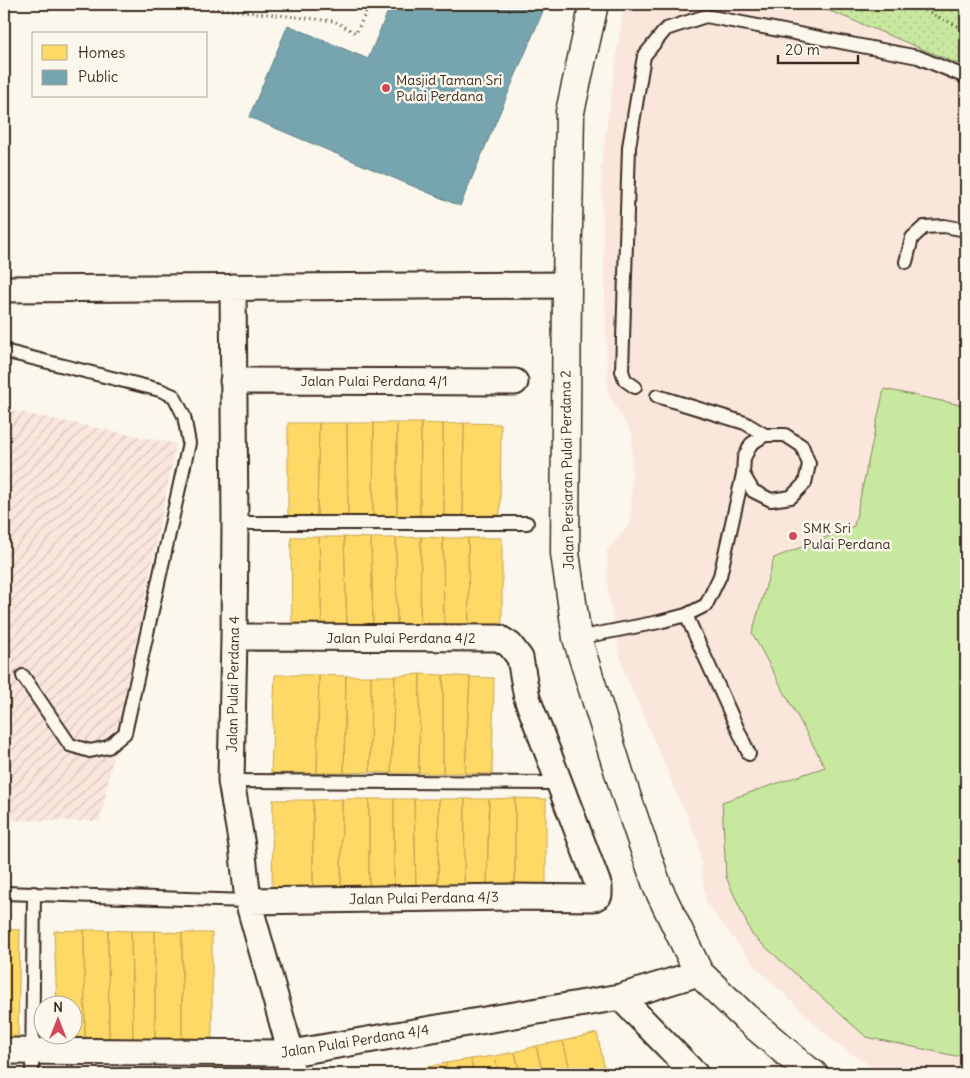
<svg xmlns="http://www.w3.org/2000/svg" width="970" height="1078" font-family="Delius,sans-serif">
	<defs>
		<pattern id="industrial-furrows" width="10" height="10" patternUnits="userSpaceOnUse" patternTransform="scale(1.25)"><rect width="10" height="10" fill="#fbe6dc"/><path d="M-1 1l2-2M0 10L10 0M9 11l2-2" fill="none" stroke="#d8c5bc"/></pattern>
		<pattern id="park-dots" width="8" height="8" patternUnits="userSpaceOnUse" patternTransform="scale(1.25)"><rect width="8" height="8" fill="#c8e79f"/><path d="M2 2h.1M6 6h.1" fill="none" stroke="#adc688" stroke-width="1.8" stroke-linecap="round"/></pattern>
	</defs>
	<rect width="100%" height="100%" fill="#fbf7ec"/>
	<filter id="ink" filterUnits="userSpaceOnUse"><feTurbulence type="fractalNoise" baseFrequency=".02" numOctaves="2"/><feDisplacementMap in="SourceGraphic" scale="10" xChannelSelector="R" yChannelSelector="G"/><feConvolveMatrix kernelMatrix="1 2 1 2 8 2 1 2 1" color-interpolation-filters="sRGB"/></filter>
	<g filter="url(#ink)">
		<path fill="#fbe6dc" d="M624 4H653L681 7 683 4H813L966 67V1074H883L834 1042 754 965 706 903 698 842 622 666 608 594 607 550 631 523 632 433 608 394 601 166Z"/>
		<path fill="url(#industrial-furrows)" d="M4 409 176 444 100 821 4 820Z"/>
		<path fill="#c8e79f" stroke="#82885e" d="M884 389 966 406V1054L956 1056 866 1037 752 935 726 877 722 802 825 767 752 633 774 558 854 526Z"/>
		<path fill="url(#park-dots)" stroke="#82885e" d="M813 4H966V67Z"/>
		<path fill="#ffd966" stroke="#c4a450" d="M288 423H319L317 516 288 517Z
			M319 423H347L348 517 317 516Z
			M347 423H374L373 516 348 517Z
			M374 423H397V516H373Z
			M397 423H421L420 515 397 516Z
			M421 423 443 424 444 515H420Z
			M464 423 463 516 444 515 443 424Z
			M464 423 501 424 500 515 463 516Z
			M291 537H319L322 629 292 630Z
			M319 537H344L347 628 322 629Z
			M344 537 371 538 373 630 347 628Z
			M421 537 420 628 397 630 396 538Z
			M421 537 443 538 444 628H420Z
			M371 538H396L397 630H373Z
			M443 538H468L469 629 444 628Z
			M468 538H502V630L469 629Z
			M420 674 419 773H391L395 676Z
			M420 674 443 675V773H419Z
			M275 675H319L317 773H271Z
			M319 675 346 676 344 773H317Z
			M443 675 470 677 465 773H443Z
			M346 676H371L370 772 344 773Z
			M371 676H395L391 773 370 772Z
			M470 677 494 678 492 774 465 773Z
			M515 798V889L487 890 489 799Z
			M515 798 546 799V889H515Z
			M342 799 341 891 313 892V800Z
			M342 799H369V891H341Z
			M369 799H394V890L369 891Z
			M394 799H414L416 890H394Z
			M414 799H439L438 890H416Z
			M439 799H465L464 890H438Z
			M465 799H489L487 890H464Z
			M273 800H313V892L272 893Z
			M4 929 20 930 18 1038H4Z
			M84 930 85 1038 58 1037V1036H72V1006H57L54 931Z
			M84 930H108L109 1038H85Z
			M108 930 131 931 133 1039 109 1038Z
			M131 931H155V1040L133 1039Z
			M155 931 182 933V1040H155Z
			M182 933H212V1039L182 1040Z
			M597 1033 606 1074H571L563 1041Z
			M563 1041 571 1074H543L536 1046Z
			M536 1046 543 1074H520L515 1052Z
			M515 1052 520 1074H498L495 1056Z
			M495 1056 498 1074H473L471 1059Z
			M471 1059 473 1074H448L446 1063Z
			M446 1063 448 1074H424L423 1068Z
			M423 1068 424 1074H398V1071Z"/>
		<path fill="#76a5af" stroke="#648084" d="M391 4H546L460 206 249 117 288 25 368 59Z"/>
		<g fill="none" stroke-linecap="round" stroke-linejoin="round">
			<defs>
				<path id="service" d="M906 262 912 238 924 227 944 226 966 230
					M4 351 160 390 174 396 184 416 189 443 125 733 108 747 90 751 70 745 23 676
					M635 387 625 380 622 371 629 147 644 56 666 29 706 16 918 57 966 77
					M657 396 745 423 765 435H785L802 446 809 464 805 483 791 497 771 500 753 491 743 474 744 458 751 444 765 435
					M235 523H527
					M686 615 749 754
					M577 638 659 622 686 615 706 605 720 576 743 474
					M231 781 560 783
					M4 893 248 901
					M32 1074 34 893"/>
				<path id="minor" d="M233 287 235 523 234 637 231 781 242 846 248 901 291 1053 290 1074
					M4 289 567 285
					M233 381 515 382
					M234 637 499 638 510 645 520 658 527 698 599 887V895L594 898 511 897 248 901
					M620 997 695 1074
					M4 1051 291 1053 620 997 699 973"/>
				<path id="tertiary" d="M594 4 570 112 567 285 565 553 577 638 626 795 658 888 699 973 745 1017 807 1070 813 1074"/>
			</defs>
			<use href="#service" stroke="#3b2a1e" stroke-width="16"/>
			<use href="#minor" stroke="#3b2a1e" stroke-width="29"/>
			<use href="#tertiary" stroke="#3b2a1e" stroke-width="31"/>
			<path stroke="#3b2a1e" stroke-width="3" stroke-dasharray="1 4" stroke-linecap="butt" d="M912 4 928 12 966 30
				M192 6 334 21 356 33 370 4"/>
			<use href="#service" stroke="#fbf7ec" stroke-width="12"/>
			<use href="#minor" stroke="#fbf7ec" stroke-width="25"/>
			<use href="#tertiary" stroke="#fbf7ec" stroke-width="28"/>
		</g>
	</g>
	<g fill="#d1495b" stroke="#fbf7ec" stroke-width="2">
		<circle cx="386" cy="88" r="5"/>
		<circle cx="793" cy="536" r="5"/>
	</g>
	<g text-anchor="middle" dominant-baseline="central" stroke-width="5" stroke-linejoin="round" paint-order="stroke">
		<g font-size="14" fill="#3b2a1e" stroke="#fbf7ec" text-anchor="start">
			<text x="396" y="80">Masjid Taman Sri<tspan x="396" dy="16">Pulai Perdana</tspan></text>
			<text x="803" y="528">SMK Sri<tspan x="803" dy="16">Pulai Perdana</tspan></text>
		</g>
		<g font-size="14" fill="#3b2a1e" stroke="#fbf7ec">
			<text x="374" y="381">Jalan Pulai Perdana 4/1</text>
			<text transform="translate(567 470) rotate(-91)">Jalan Persiaran Pulai Perdana 2</text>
			<text x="401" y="638">Jalan Pulai Perdana 4/2</text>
			<text transform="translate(233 684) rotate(-89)">Jalan Pulai Perdana 4</text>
			<text transform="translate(424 898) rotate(-1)">Jalan Pulai Perdana 4/3</text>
			<text transform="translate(355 1041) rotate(-9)">Jalan Pulai Perdana 4/4</text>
		</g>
	</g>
	<rect width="970" height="1078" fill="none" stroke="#fbf7ec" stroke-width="20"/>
	<rect x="10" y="10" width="950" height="1058" fill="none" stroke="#3b2a1e" stroke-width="2" filter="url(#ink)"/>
	<rect x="32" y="32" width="175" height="65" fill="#fbf7ec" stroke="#aea59a"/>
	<rect x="42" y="45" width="25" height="15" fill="#ffd966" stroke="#aea59a"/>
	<text x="78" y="58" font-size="15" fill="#3b2a1e">Homes</text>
	<rect x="42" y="70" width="25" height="15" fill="#76a5af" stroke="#aea59a"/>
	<text x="78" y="82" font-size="15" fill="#3b2a1e">Public</text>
	<g transform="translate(58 1020)"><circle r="24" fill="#fbf7ec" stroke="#aea59a"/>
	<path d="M0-4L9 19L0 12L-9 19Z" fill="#d1495b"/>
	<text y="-8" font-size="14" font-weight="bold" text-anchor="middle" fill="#3b2a1e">N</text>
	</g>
	<path d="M778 55v8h80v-8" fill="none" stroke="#3b2a1e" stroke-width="2.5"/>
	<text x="785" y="55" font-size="15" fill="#3b2a1e" stroke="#fbf7ec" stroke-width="4" paint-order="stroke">20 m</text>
</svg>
